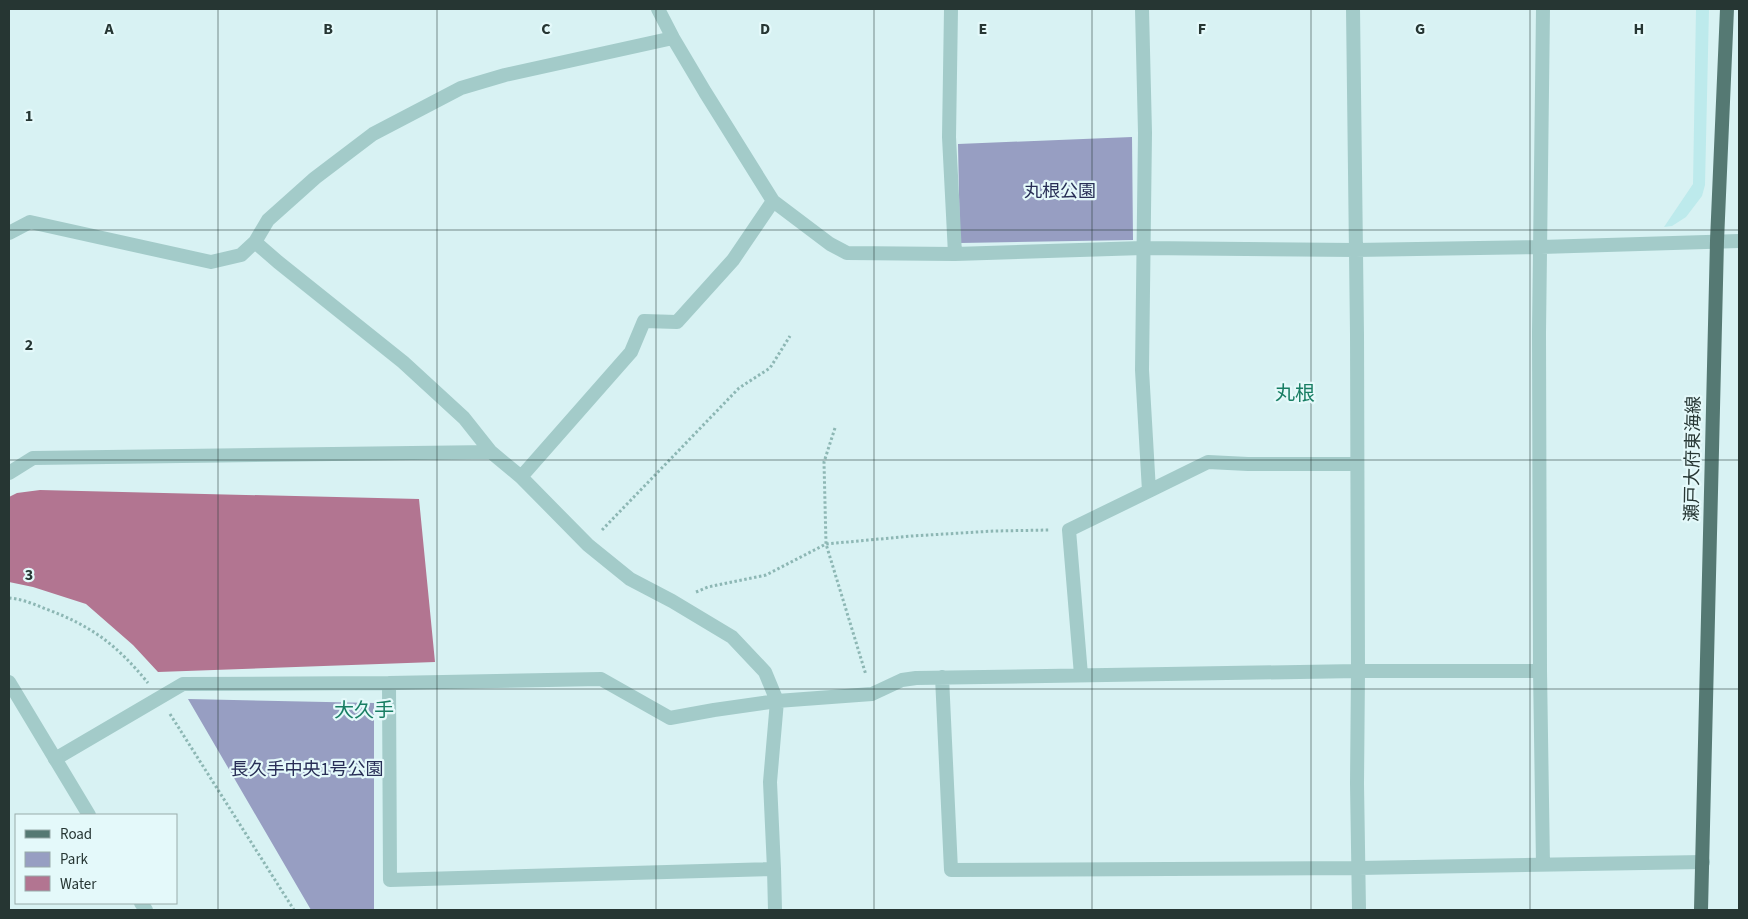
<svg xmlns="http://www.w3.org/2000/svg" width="1748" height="919" font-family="'Source Sans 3','Noto Sans JP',sans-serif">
	<rect width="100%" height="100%" fill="#d8f2f3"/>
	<path fill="#979ec2" d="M1132 137 1133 240 960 243 958 144Z
		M188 699 374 703V910H311Z"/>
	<path fill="#bdeaec" d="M1696 9H1709L1705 185 1702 196 1686 217 1672 226 1664 227 1693 184Z"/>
	<path fill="#b27591" d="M40 490 419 499 435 662 158 672 133 645 86 604 33 587 9 582V497L17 493Z"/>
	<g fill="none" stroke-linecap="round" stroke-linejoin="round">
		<path stroke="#8db7b4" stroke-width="3" stroke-dasharray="2.5 2.5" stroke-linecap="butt" d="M835 428 824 462 826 544 866 675
			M602 530 739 388 770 368 790 336
			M696 592 708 587 766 575 826 544 912 536 994 531 1049 530
			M9 598C22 599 34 604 46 609 92 626 117 645 148 683
			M170 714 294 910"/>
		<path stroke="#a3cbc9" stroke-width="14" d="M658 9 673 38 705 92 773 201 830 244 847 253 955 254 1143 248 1355 250 1541 247 1739 241
			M951 9 949 137 955 254
			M1142 9 1145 133 1142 370 1149 491 1208 462 1248 464H1357
			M1353 9 1357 334 1358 671 1357 784 1359 910
			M1543 9 1539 333 1540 671 1543 865
			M9 233 30 222 211 262 241 255 255 242 268 220 315 178 373 134 461 88 505 75 673 38
			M255 242 278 262 403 362 464 418 491 452 521 477 588 545 630 579 672 601 732 637 765 672 777 701 770 782 774 869 775 910
			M9 473 33 458 491 452
			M521 477 631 352 644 321 677 322 733 260 773 201
			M1081 675 1069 530 1149 491
			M942 677 951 870 1359 868 1703 862
			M389 683 390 880 774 869
			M55 759 183 684 389 683 601 679 670 718 714 710 777 701 872 694 902 680 916 678 1358 671H1540"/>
		<path stroke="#a3cbc9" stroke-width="14" d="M9 682 89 815
			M141 903 146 910"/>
		<path stroke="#557973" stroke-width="14" d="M1701 910 1717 241 1727 9"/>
	</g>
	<path fill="none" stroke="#263633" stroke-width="1" stroke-opacity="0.55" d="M218 9V910M437 9V910M656 9V910M874 9V910M1092 9V910M1311 9V910M1530 9V910M9 230H1739M9 460H1739M9 689H1739"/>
	<g text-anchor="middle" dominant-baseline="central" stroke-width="4.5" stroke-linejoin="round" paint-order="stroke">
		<g font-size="18" fill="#282e56" stroke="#e4f9fa">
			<text x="1060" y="191">丸根公園</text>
			<text x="307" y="769">長久手中央1号公園</text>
		</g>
		<g font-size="18" fill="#263633" stroke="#e4f9fa">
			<text transform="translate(1693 459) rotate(-89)">瀬戸大府東海線</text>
		</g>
		<g font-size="20" fill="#187e63" stroke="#e4f9fa">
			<text x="1295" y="394">丸根</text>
			<text x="364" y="711">大久手</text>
		</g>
	</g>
	<g font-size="16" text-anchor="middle" font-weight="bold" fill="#263633" stroke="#e4f9fa" stroke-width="4.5" stroke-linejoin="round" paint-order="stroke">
		<text x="109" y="34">A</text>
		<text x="328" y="34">B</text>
		<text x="546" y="34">C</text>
		<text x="765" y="34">D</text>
		<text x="983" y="34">E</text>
		<text x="1202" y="34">F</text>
		<text x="1420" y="34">G</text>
		<text x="1639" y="34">H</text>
		<text x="29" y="121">1</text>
		<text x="29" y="350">2</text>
		<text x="29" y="580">3</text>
	</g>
	<rect width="1748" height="919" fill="none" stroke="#263633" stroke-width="20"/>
	<rect x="15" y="814" width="162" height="90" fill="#e4f9fa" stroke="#98abaa"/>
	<rect x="25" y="830" width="25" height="8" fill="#557973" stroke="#98abaa"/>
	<text x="60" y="839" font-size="15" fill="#263633">Road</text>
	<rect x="25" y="852" width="25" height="15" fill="#979ec2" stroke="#98abaa"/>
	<text x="60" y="864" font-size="15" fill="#263633">Park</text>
	<rect x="25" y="876" width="25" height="15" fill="#b27591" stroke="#98abaa"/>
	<text x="60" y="889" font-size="15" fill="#263633">Water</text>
</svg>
